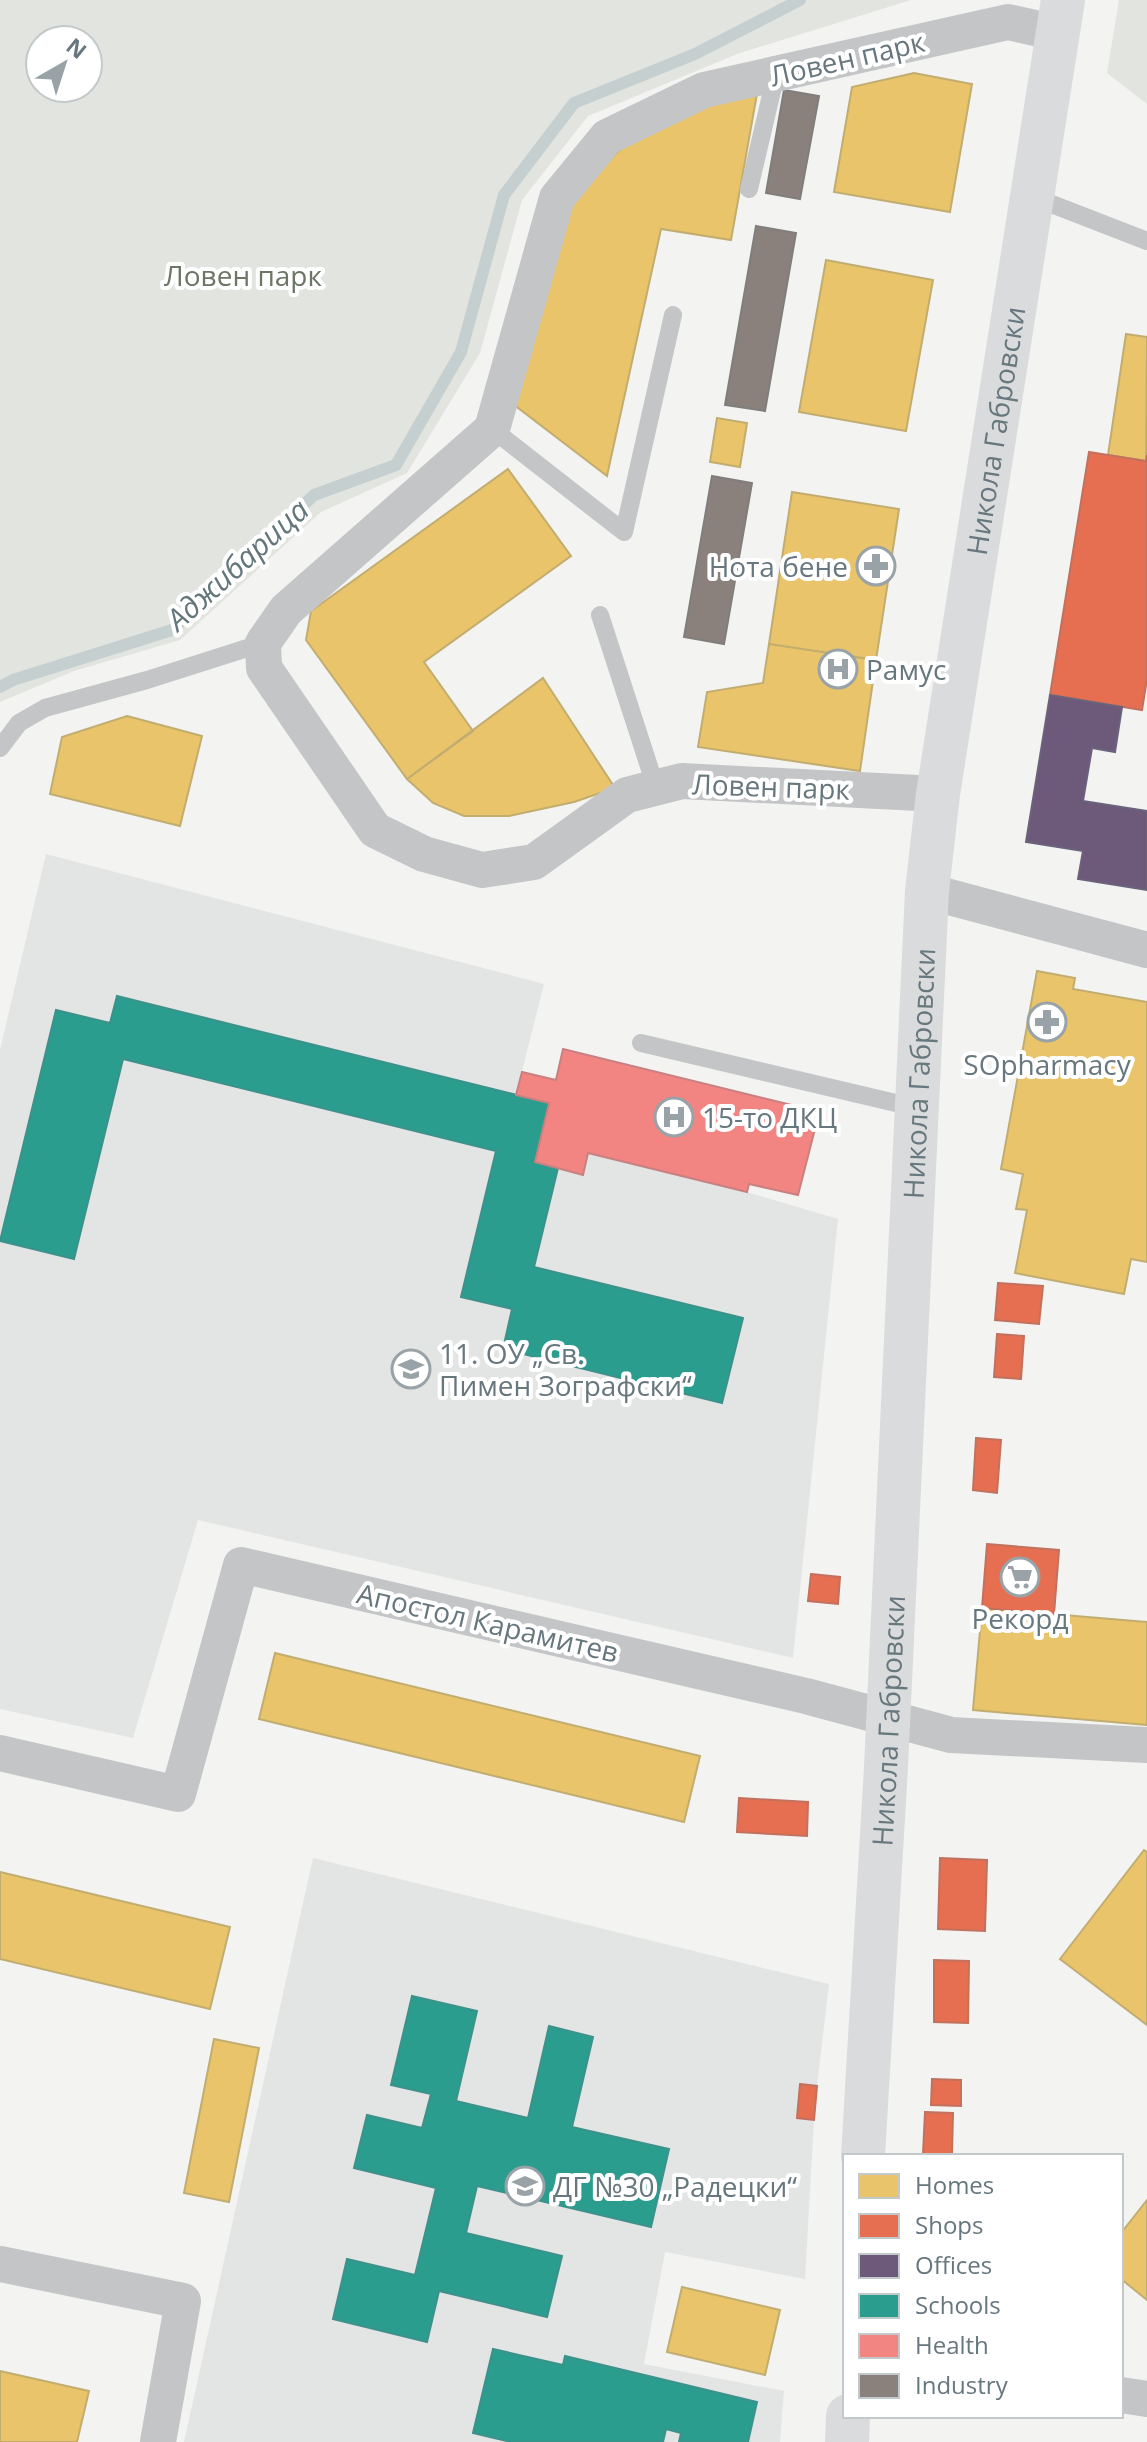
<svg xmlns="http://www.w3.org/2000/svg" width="1147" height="2442" font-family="'Open Sans',sans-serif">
	<rect width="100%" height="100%" fill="#f3f3f2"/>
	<path fill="#e3e4e4" d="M46 854 544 984 516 1095 535 1162 582 1175 588 1153 747 1192 838 1219 793 1658 198 1520 133 1738 0 1709V1050Z
		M313 1858 829 1984 817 2086 800 2084 797 2117 814 2120 805 2279 665 2252 644 2364 784 2391 780 2442H184Z"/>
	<path fill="#e2e4e0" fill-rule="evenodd" d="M0 0H911L737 54 588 116 522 200 480 353 407 473 321 512 180 640 74 671 0 702ZM88 40V88H40V40Z
		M1119 0H1147V104L1107 73Z"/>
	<path fill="#e9c46a" stroke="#c2ad70" stroke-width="2" d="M914 73 972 84 950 212 834 192 852 87Z
		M758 88 731 240 661 229 607 476 513 404 566 202 632 138 694 109Z
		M826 260 933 280 906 431 799 412Z
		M1126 334 1147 337 1146 461 1108 455Z
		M717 418 747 423 740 467 710 462Z
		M508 469 571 556 424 662 473 731 407 779 306 640 311 611Z
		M792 492 899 509 876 660 769 644Z
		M769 644 876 660 860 771 698 747 707 692 763 683Z
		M543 678 615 788 574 802 509 816H464L433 803 407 779Z
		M127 716 202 736 180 826 50 794 62 737Z
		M1037 971 1075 978 1073 989 1147 1002V1262L1131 1259 1124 1294 1015 1273 1027 1210 1016 1209 1023 1174 1001 1169Z
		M982 1608 1147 1622V1725L973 1710Z
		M275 1653 700 1756 684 1822 259 1719Z
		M1144 1850 1147 1852V2025L1060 1959Z
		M0 1872 230 1927 210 2009 0 1959Z
		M214 2039 259 2048 229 2202 184 2193Z
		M1147 2200V2300L1121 2279V2233Z
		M682 2287 780 2310 765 2375 667 2352Z
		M0 2371 89 2391 77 2442H0Z"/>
	<path fill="#e76f51" stroke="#c1715e" stroke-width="2" d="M1089 452 1146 461 1147 455V679L1142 710 1050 695Z
		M998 1283 1043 1286 1039 1324 995 1320Z
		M997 1334 1024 1336 1021 1379 994 1377Z
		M976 1438 1001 1440 997 1493 973 1490Z
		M987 1544 1059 1550 1054 1614 982 1608Z
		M811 1574 840 1577 838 1604 808 1601Z
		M739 1798 808 1802 807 1836 737 1832Z
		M940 1858 987 1860 985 1931 938 1929Z
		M934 1960 969 1961 968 2023 934 2022Z
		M932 2079 961 2080V2106L931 2105Z
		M800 2084 817 2086 814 2120 797 2118Z
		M925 2112 953 2113 952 2154H923Z"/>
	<path fill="#6d597a" stroke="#6b627b" stroke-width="2" d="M1050 695 1122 707 1115 752 1092 748 1083 801 1147 811V890L1078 879 1083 851 1026 842Z"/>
	<path fill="#2a9d8f" stroke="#3c928a" stroke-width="2" d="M117 996 549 1103 535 1162 558 1168 534 1267 743 1318 722 1403 503 1349 512 1309 461 1297 496 1151 123 1059 74 1259 0 1241 56 1010 110 1023Z
		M412 1996 477 2011 456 2101 528 2118 549 2026 593 2037 572 2127 669 2149 651 2227 477 2186 466 2233 562 2256 547 2317 439 2291 427 2342 333 2319 347 2259 415 2275 436 2188 354 2168 367 2115 422 2128 431 2094 391 2085Z
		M493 2349 563 2365 565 2356 757 2402 748 2442H679L681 2433 666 2429 663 2442H511L473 2433Z"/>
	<path fill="#f28482" stroke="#c88081" stroke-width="2" d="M563 1049 804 1108 800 1125 815 1129 798 1195 749 1184 747 1192 588 1153 583 1175 535 1162 549 1103 516 1095 522 1072 556 1080Z"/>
	<path fill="#8a817c" stroke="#807e7d" stroke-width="2" d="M784 90 819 96 800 199 766 193Z
		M756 226 796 233 765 411 725 405Z
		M712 476 752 483 724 644 684 637Z"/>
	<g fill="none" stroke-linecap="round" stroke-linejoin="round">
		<path stroke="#c6cfd0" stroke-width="12" d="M0 687 13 680 172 630 314 495 396 465 461 352 504 195 574 103 695 54 800 0"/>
		<path stroke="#c3c5c6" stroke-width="18" d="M749 189 776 74
			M1031 196 1147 241
			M492 429 624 532 673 315
			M600 615 656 788
			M0 748 19 723 45 708 147 680 263 643
			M641 1043 917 1108"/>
		<path stroke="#c3c5c6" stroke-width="36" d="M938 794 682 781 627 795 534 862 482 870 424 854 375 830 264 668 263 643 286 610 492 429 557 198 607 137 704 90 1008 22 1057 33
			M927 891 1147 950
			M0 1753 178 1794 241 1565 806 1696 951 1735 1147 1745
			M0 2264 183 2301 158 2442
			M1121 2395 1147 2399"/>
		<g stroke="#dadbdc" stroke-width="44">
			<path id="s1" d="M863 2156 886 1767 927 891 938 794 1063 0"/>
			<path d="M847 2442 848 2416"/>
		</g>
	</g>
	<defs>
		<symbol id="pharmacy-ring" viewBox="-11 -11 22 22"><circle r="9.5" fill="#fff" stroke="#98a2a7" stroke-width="1.5"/><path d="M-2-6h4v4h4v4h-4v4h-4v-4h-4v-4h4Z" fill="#98a2a7"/></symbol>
		<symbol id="hospital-ring" viewBox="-11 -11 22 22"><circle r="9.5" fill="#fff" stroke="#98a2a7" stroke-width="1.5"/><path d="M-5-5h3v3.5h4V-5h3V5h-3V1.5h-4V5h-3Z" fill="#98a2a7"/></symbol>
		<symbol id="school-ring" viewBox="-11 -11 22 22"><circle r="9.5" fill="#fff" stroke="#98a2a7" stroke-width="1.5"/><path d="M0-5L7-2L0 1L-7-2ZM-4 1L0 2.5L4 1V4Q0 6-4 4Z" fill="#98a2a7"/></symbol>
		<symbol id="supermarket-ring" viewBox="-11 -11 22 22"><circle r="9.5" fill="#fff" stroke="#98a2a7" stroke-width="1.5"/><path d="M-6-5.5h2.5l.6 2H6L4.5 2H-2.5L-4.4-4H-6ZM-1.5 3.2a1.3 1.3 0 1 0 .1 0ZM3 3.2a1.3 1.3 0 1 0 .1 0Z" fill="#98a2a7"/></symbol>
	</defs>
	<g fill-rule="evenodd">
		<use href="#pharmacy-ring" x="854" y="544" width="44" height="44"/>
		<use href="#hospital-ring" x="816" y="647" width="44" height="44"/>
		<use href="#pharmacy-ring" x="1025" y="1000" width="44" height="44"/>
		<use href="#hospital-ring" x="652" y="1095" width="44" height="44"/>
		<use href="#school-ring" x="389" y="1347" width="44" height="44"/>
		<use href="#supermarket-ring" x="998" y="1555" width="44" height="44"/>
		<use href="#school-ring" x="503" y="2164" width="44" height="44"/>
	</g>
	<g text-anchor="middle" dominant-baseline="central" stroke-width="8" stroke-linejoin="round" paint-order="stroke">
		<g font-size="28" fill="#67777e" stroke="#fff">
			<text transform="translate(847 58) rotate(-13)">Ловен парк</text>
			<text stroke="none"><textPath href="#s1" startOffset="1732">Никола Габровски</textPath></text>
			<text transform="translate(771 786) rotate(2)">Ловен парк</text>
			<text stroke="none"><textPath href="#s1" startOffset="1084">Никола Габровски</textPath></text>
			<text transform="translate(488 1622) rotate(13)">Апостол Карамитев</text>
			<text stroke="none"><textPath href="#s1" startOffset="436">Никола Габровски</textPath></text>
		</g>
		<g font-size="28" fill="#6b7665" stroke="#fff">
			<text x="243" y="275">Ловен парк</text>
		</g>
		<g font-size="28" fill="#67777e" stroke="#fff" text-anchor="start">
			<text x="848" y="566" text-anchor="end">Нота бене</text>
			<text x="866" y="669">Рамус</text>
			<text x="1047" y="1064" text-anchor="middle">SOpharmacy</text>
			<text x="702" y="1117">15-то ДКЦ</text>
			<text x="439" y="1353">11. ОУ „Св.<tspan x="439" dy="32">Пимен Зографски“</tspan></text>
			<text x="1020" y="1618" text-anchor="middle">Рекорд</text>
			<text x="553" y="2186">ДГ №30 „Радецки“</text>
		</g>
		<g font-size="30" font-style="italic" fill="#63777b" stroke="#fff">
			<text transform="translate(237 564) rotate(-42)">Аджибарица</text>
		</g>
	</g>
	<rect x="843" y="2154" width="280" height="264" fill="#ffffff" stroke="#c2c9cb" stroke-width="2"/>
	<rect x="859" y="2174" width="40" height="24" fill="#e9c46a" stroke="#c2c9cb" stroke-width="2"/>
	<text x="915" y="2194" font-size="24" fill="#67777e">Homes</text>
	<rect x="859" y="2214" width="40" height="24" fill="#e76f51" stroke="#c2c9cb" stroke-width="2"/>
	<text x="915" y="2234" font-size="24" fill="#67777e">Shops</text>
	<rect x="859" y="2254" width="40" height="24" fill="#6d597a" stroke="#c2c9cb" stroke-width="2"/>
	<text x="915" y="2274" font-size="24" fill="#67777e">Offices</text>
	<rect x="859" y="2294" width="40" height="24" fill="#2a9d8f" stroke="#c2c9cb" stroke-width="2"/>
	<text x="915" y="2314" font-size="24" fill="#67777e">Schools</text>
	<rect x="859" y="2334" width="40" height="24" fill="#f28482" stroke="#c2c9cb" stroke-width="2"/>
	<text x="915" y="2354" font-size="24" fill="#67777e">Health</text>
	<rect x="859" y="2374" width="40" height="24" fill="#8a817c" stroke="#c2c9cb" stroke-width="2"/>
	<text x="915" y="2394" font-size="24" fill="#67777e">Industry</text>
	<g transform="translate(64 64) rotate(39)"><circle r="38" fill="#ffffff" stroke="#c2c9cb" stroke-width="2"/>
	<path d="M0-6L14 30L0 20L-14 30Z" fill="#98a2a7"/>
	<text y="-12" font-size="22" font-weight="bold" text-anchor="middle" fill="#67777e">N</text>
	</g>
</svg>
